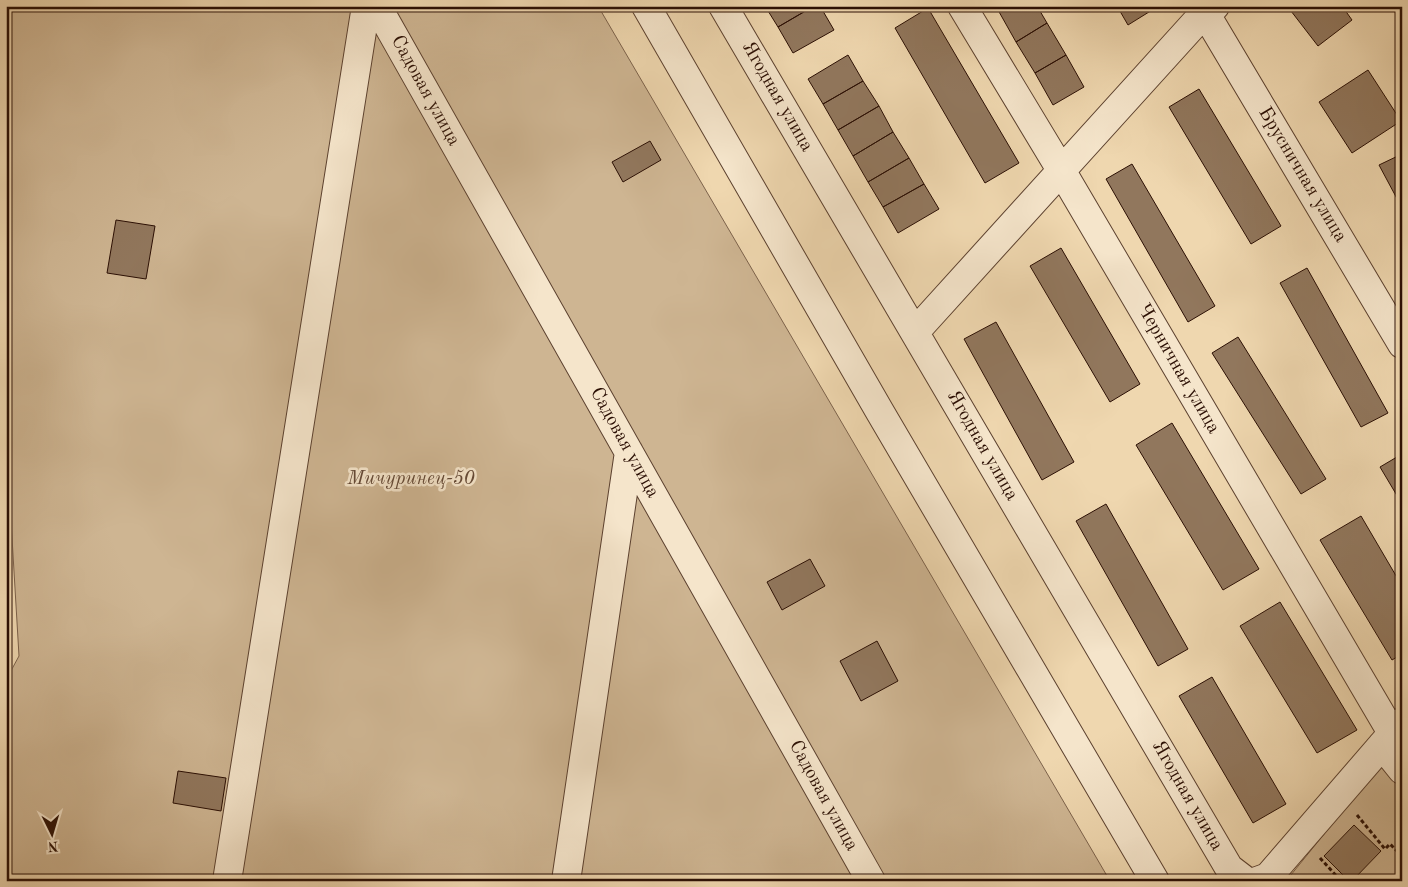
<svg xmlns="http://www.w3.org/2000/svg" width="1408" height="887" font-family="'Old Standard TT',serif">
	<rect width="100%" height="100%" fill="#efd7af"/>
	<filter id="stains"><feTurbulence type="fractalNoise" baseFrequency=".004" numOctaves="4"/><feColorMatrix values="0 0 0 0 .2 0 0 0 0 .09 0 0 0 0 .02 0 0 0 .5 -.17"/></filter>
	<radialGradient id="worn" r=".72"><stop offset=".6" stop-color="#630" stop-opacity="0"/><stop offset="1" stop-color="#630" stop-opacity=".3"/></radialGradient>
	<path fill="#ceb592" stroke="#7c624b" d="M6 6H598L1110 881H6V680L19 656 6 436Z
		M1385 759 1402 782V881H1286Z"/>
	<path fill="#91775d" stroke="#2b0f04" d="M765 6H814L778 27Z
		M814 6H820L834 30 793 53 778 27Z
		M1004 6H1037L1047 23 1016 42 998 10Z
		M1117 6H1157V7L1128 25Z
		M1296 6H1342L1352 20 1318 46 1291 11Z
		M928 8 1019 163 985 183 895 28Z
		M1047 23 1066 55 1035 73 1016 42Z
		M848 55 863 81 823 104 808 79Z
		M1066 55 1084 87 1053 105 1035 73Z
		M1368 70 1401 121 1352 153 1319 102Z
		M863 81 879 106 838 130 823 104Z
		M1199 89 1281 226 1251 244 1169 107Z
		M879 106 893 132 853 156 838 130Z
		M893 132 909 158 868 182 853 156Z
		M650 141 661 160 623 182 612 162Z
		M1402 154V208L1379 165Z
		M909 158 924 184 883 207 868 182Z
		M1132 164 1215 306 1188 322 1106 179Z
		M924 184 939 209 898 233 883 207Z
		M116 220 155 226 146 279 107 273Z
		M1061 248 1140 384 1110 402 1030 266Z
		M1307 268 1388 413 1361 427 1280 283Z
		M996 322 1074 462 1042 480 964 339Z
		M1238 337 1326 479 1301 494 1212 353Z
		M1172 423 1259 569 1223 590 1136 445Z
		M1402 454V504L1380 467Z
		M1106 504 1188 649 1158 666 1076 521Z
		M1361 516 1402 586V654L1392 660 1320 540Z
		M810 559 825 586 782 610 767 582Z
		M1280 602 1357 730 1317 753 1240 626Z
		M877 641 898 681 861 701 840 661Z
		M1212 677 1286 804 1253 823 1179 696Z
		M178 771 226 778 221 811 173 803Z
		M1354 825 1381 851 1352 881H1349L1324 856Z"/>
	<g fill="none" stroke-linecap="round" stroke-linejoin="round">
		<defs>
			<path id="minor" d="M377 6 871 881
				M646 6 880 412 1155 881
				M723 6 1229 868 1246 881
				M962 6 1061 170 1392 733
				M1201 6 1402 344
				M915 332 1205 12 1215 6
				M1382 745 1402 770
				M227 881 366 6
				M566 881 629 452
				M1257 881 1268 877 1402 722"/>
		</defs>
		<use href="#minor" stroke="#5c412f" stroke-width="30"/>
		<path stroke="#2b0f04" stroke-width="3" stroke-dasharray="4 2.5" stroke-linecap="butt" d="M1357 815 1385 849 1390 844 1402 856
			M1320 858 1341 881"/>
		<use href="#minor" stroke="#f5e5cb" stroke-width="28"/>
	</g>
	<g text-anchor="middle" dominant-baseline="central" stroke-width="5" stroke-linejoin="round" paint-order="stroke">
		<g font-size="19" fill="#2b0f04" stroke="#f5e5cb">
			<text transform="translate(425 91) rotate(61)">Садовая улица</text>
			<text transform="translate(777 97) rotate(60)">Ягодная улица</text>
			<text transform="translate(1302 175) rotate(59)">Брусничная улица</text>
			<text transform="translate(1178 369) rotate(60)">Черничная улица</text>
			<text transform="translate(624 443) rotate(61)">Садовая улица</text>
			<text transform="translate(982 446) rotate(60)">Ягодная улица</text>
			<text transform="translate(823 796) rotate(61)">Садовая улица</text>
			<text transform="translate(1187 796) rotate(60)">Ягодная улица</text>
		</g>
		<g font-size="19" font-style="italic" fill="#644936" stroke="#f5e5cb">
			<text x="411" y="479">Мичуринец-50</text>
		</g>
	</g>
	<rect width="1408" height="887" fill="none" stroke="#efd7af" stroke-width="25"/>
	<rect x="8" y="8" width="1393" height="872" fill="none" stroke="#2b0f04" stroke-width="2.5"/>
	<rect x="12" y="12" width="1383" height="862" fill="none" stroke="#2b0f04"/>
	<g transform="translate(52 834) rotate(175)" stroke="#f5e5cb" stroke-width="4" paint-order="stroke">
	<path d="M0-4L9 19L0 12L-9 19Z" fill="#2b0f04"/>
	<text y="-8" font-size="14" font-weight="bold" text-anchor="middle" fill="#2b0f04">N</text>
	</g>
	<rect width="100%" height="100%" filter="url(#stains)"/>
	<rect width="100%" height="100%" fill="url(#worn)"/>
</svg>
